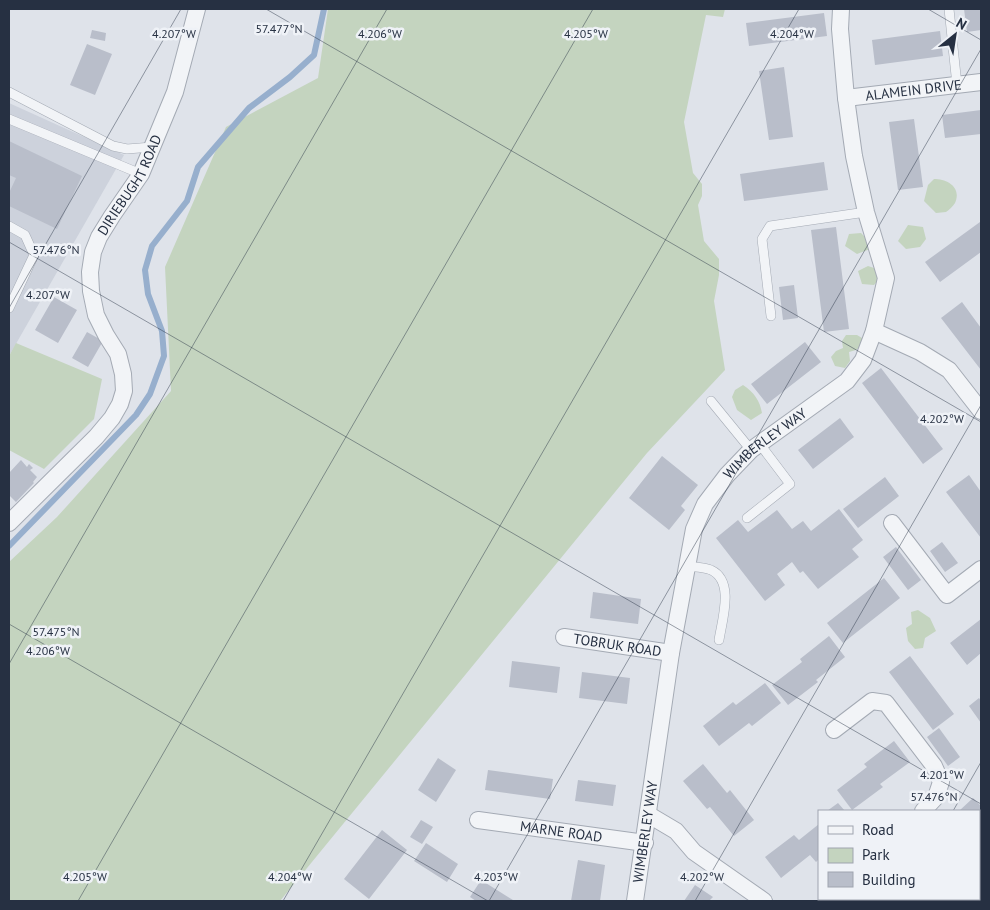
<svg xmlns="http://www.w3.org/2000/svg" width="990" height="910" font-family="'PT Sans',sans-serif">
	<rect width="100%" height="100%" fill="#dfe3ea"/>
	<path fill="#cdd2dc" d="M9 103 124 155 9 356Z"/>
	<path fill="#c4d4bf" d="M328 9H725L723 17 706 15 684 122 693 173 702 184V196L698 205 704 241 719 259V275L714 301 725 370 647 453 280 901H9V562L57 517 171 391 165 267 226 127 318 78Z
		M934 179C947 179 962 187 955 203 953 206 949 210 946 212L936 213 924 201 928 185Z
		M908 225 923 227 926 239 920 247 906 249 898 241Z
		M861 233 868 240 870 249 857 254 845 246 849 234Z
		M868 266 880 270 879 279 874 285 862 284 858 271Z
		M846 335H857L862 338V345L856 350 849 352 850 361 845 368 835 366 831 357 836 351 843 348 842 341Z
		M16 343 102 379 94 419 44 469 9 450V356Z
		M743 385C754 392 760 401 762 413L751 420 737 410 732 397 735 390Z
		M918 610 930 618 936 631 925 638 923 648 915 649 908 641 906 628 912 624 911 612Z"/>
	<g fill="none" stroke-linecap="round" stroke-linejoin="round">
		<path stroke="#97afcd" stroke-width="6" d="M9 546 136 415 150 394 164 356 162 331 148 294 145 270 152 246 187 201 198 167 249 108 290 77 314 55 324 9"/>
	</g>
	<path fill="#b9beca" d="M964 9H981V30L967 32Z
		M824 13 827 36 749 46 746 23Z
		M92 30 106 33 105 41 90 38Z
		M940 31 943 56 875 65 872 40Z
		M87 44 112 54 95 95 70 85Z
		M784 67 793 137 769 140 759 71Z
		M981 110V134L945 138 942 115Z
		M914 119 923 187 898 190 889 122Z
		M9 141 82 176 57 229 9 206V193L16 178 9 175Z
		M824 162 828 190 744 201 740 174Z
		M980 222 981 252 940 282 925 262Z
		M836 227 849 329 824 332 811 230Z
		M794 285 798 318 783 320 779 287Z
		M54 297 77 310 58 343 35 330Z
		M962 302 981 328V370L941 318Z
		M87 332 103 341 88 367 72 358Z
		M805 342 821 362 767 404 751 384Z
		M881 368 943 449 923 464 862 383Z
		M840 418 854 437 813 469 798 450Z
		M662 456 698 485 681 506 685 510 669 530 629 498Z
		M21 460 27 467 29 464 33 468 30 470 37 477 33 482 34 483 16 502 9 495V473Z
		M969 475 981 492V538L946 492Z
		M885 477 899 496 858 528 843 509Z
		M839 509 863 540 852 549 859 557 818 589 803 571 800 573 792 562 777 574 785 585 765 601 716 538 738 520 748 532 777 510 792 529 803 521 811 531Z
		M942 542 958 563 945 572 930 551Z
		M896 547 921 580 908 590 883 557Z
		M884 578 900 598 843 643 827 623Z
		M593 592 641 599 638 624 590 618Z
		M981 619V653L967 665 950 643Z
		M829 636 845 657 816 680 818 682 788 705 772 685 802 662 800 659Z
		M910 656 954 714 933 730 889 672Z
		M512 661 560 667 557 693 509 687Z
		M582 672 630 678 627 704 579 698Z
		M765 683 781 703 752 726 749 723 719 746 703 726 733 702 736 705Z
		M979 698 981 701V723L969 706Z
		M939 728 960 757 948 766 927 737Z
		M894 741 910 762 880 784 883 787 852 810 837 790 867 767 864 764Z
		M438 758 456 770 436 802 418 790Z
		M703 764 727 793 730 790 754 820 734 836 710 807 707 809 683 781Z
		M488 770 553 779 550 799 485 790Z
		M578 780 616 785 613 806 575 801Z
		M973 798 981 806V829L979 831V811H959Z
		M838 803 845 811H827Z
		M421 820 433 827 422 844 410 837Z
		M819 824V859L816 862 810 855 781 878 765 857 794 835 799 840Z
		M382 830 407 850 369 899 344 879Z
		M426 843 458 864 447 882 414 861Z
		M578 860 605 865 600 901H571Z
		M481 880 513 900 512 901H476L470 897Z
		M695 885 713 897 709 901H684Z
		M878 899H902L904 900 902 901H875Z"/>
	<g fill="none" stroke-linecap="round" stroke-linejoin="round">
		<defs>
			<path id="lane" d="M949 9 957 85
				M9 92 113 146 127 149 152 147
				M9 119 141 174
				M9 226 25 235 34 255 9 308
				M771 316 762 239 770 226 866 212
				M711 401 751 450
				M747 518 790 484 759 443
				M687 566C694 567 704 567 711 570 735 581 722 620 719 640"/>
			<g id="street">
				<path id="s1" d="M846 98 981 82"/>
				<path d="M874 331 920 352 949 370 981 411"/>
				<path id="s2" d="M9 523 96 437 112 418 120 404 124 391 123 374 118 354 106 335 96 315 91 291 90 272 93 252 99 237 112 216 141 174 175 92 197 9"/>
				<path d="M892 523 947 595 981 569"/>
				<path id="s3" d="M564 637 671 653"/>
				<path d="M834 730 872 701 886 703 934 766 941 782 936 797 923 811"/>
				<path d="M649 815 676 831 694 852 764 901"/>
				<path id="s4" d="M478 820 645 843"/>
				<path id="s5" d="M635 901 671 653 694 529 705 504 727 475 751 450 847 381 863 360 874 331 886 278 866 212 854 156 846 98 840 29 841 9"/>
				<path d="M840 901 843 899"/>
			</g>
		</defs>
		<use href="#lane" stroke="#a4aab4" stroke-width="10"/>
		<use href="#street" stroke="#a4aab4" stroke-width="18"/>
		<use href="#lane" stroke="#f2f4f7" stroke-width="9"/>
		<use href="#street" stroke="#f2f4f7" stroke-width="16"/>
	</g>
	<path fill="none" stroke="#263042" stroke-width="1" stroke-opacity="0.45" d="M266 9 981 422M928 9 981 40M9 242 981 804M9 308 181 9M9 624 488 901M9 664 387 9M953 811 981 762M78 901 593 9M283 901 799 9M489 901 981 49M695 901 981 405M901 901 902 899"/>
	<g text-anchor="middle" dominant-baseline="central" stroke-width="5" stroke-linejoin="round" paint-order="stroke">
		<g font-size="14" fill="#263042" stroke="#eff2f7">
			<text stroke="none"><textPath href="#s1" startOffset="68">ALAMEIN DRIVE</textPath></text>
			<text stroke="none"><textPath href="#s2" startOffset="400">DIRIEBUGHT ROAD</textPath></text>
			<text stroke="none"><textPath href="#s5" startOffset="490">WIMBERLEY WAY</textPath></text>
			<text stroke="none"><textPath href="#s3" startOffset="54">TOBRUK ROAD</textPath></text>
			<text stroke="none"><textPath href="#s4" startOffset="84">MARNE ROAD</textPath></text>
			<text stroke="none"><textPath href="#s5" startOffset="70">WIMBERLEY WAY</textPath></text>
		</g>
	</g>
	<g font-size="12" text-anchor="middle" fill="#263042" stroke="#eff2f7" stroke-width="5" stroke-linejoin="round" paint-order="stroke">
		<text x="279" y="33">57.477°N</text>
		<text x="174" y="38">4.207°W</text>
		<text x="380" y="38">4.206°W</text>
		<text x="586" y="38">4.205°W</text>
		<text x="792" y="38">4.204°W</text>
		<text x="56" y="254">57.476°N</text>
		<text x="48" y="299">4.207°W</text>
		<text x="942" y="423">4.202°W</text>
		<text x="56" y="636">57.475°N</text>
		<text x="48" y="655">4.206°W</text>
		<text x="942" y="779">4.201°W</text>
		<text x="934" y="801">57.476°N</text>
		<text x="85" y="881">4.205°W</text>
		<text x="290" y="881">4.204°W</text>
		<text x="496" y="881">4.203°W</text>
		<text x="702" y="881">4.202°W</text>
	</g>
	<rect width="990" height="910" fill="none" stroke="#263042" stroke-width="20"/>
	<rect x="818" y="810" width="162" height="90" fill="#eff2f7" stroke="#9fa4af"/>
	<rect x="828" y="826" width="25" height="8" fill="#f2f4f7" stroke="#9fa4af"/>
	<text x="862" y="835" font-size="15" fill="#263042">Road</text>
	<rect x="828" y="848" width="25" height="15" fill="#c4d4bf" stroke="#9fa4af"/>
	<text x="862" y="860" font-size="15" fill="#263042">Park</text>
	<rect x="828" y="872" width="25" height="15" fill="#b9beca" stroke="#9fa4af"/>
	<text x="862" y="885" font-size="15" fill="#263042">Building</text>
	<g transform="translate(955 35) rotate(30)" stroke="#eff2f7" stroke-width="4" paint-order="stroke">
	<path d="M0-4L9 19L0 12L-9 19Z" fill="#263042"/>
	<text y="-8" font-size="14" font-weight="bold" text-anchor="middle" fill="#263042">N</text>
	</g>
</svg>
